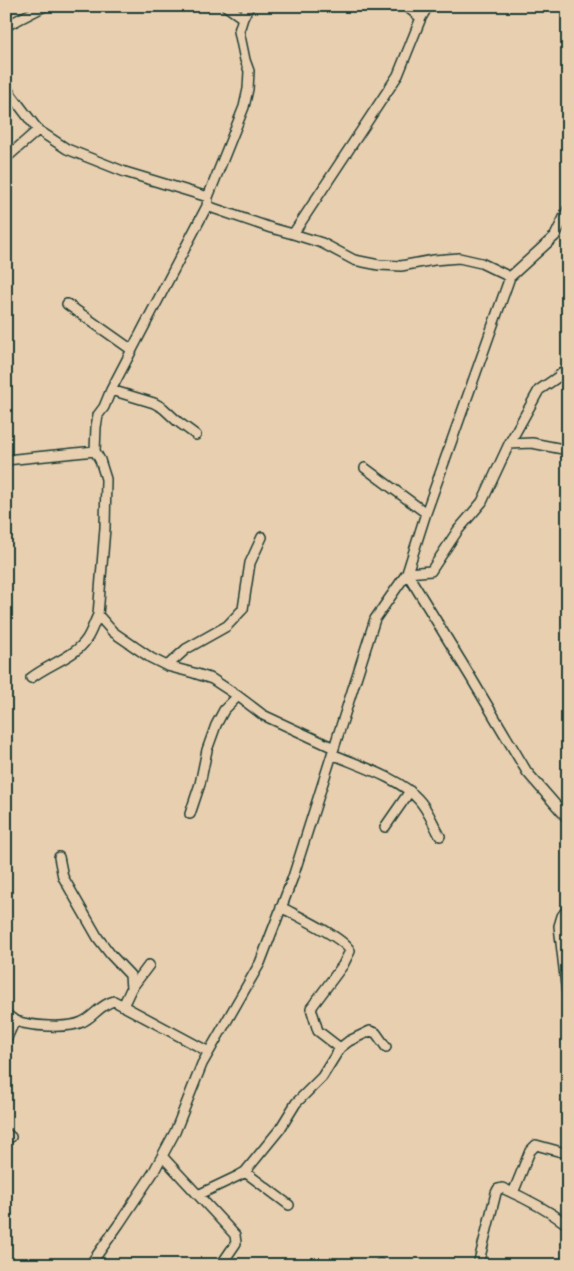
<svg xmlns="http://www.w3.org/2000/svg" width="574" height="1271" font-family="Caveat,sans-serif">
	<rect width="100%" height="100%" fill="#e8cfb0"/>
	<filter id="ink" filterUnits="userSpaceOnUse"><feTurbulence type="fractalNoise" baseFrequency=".02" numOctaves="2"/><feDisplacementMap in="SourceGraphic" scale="10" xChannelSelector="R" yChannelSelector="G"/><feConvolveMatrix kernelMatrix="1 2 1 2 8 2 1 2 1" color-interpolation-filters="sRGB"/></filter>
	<g filter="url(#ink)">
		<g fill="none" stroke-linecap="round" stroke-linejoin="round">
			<defs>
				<path id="street" d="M226 6 243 18
					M249 6 243 18 239 31 245 60 249 71 248 89 244 107 208 197 207 206 111 390 104 407 98 415 96 427 95 451 100 460 106 479 105 528 98 615 113 632 151 658 167 666 194 673 212 679 238 696 263 715 334 748
					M406 6 421 18
					M6 26 45 6
					M6 88 38 130 67 149 125 172 208 197
					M6 158 38 130
					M207 206 271 228 293 234 322 243 354 260 379 265 401 266 434 260 459 258 481 263 510 277
					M293 234 398 75 421 18 428 6
					M67 304 132 350
					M568 366 558 377 539 390 509 444 482 502 458 530 431 571 407 573 470 676 527 772 568 819
					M111 390 154 403 163 408 177 421 196 435
					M509 444 532 443 568 450
					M6 460 95 451
					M365 468 426 513
					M167 666 186 649 227 626 243 609 250 563 262 537
					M31 678C47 665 76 656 86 640 91 633 94 623 98 615
					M332 754C357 765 400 778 418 799 428 809 433 824 440 836
					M190 814 200 784 207 750 216 725 224 710 238 696
					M385 827 410 791
					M59 857 63 877 98 938 111 955 130 975 131 989
					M281 907C295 915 345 938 350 951L343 965 311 1008 318 1031 340 1048
					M567 994 559 926 562 916 568 908
					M123 1006 131 989 149 965
					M6 1014C9 1016 12 1019 16 1021 30 1026 67 1029 82 1022 94 1017 99 1005 114 1001L209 1052
					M6 1040 15 1020
					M6 1133 11 1137
					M162 1156 235 1235 236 1243 221 1265
					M245 1172 289 1205
					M513 1193 530 1151 536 1145 565 1153
					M198 1195 238 1176 245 1172 280 1129 296 1103 322 1077 340 1048 349 1041 370 1031 376 1033 386 1047
					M380 1264V1265
					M90 1265 119 1224 153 1173 175 1132 202 1064 260 963 293 877 375 619 407 573 426 513 510 277 555 236 568 209
					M478 1265 496 1193 498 1189 502 1188C525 1198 548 1210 568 1225"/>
			</defs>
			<use href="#street" stroke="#1f3d34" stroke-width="12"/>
			<use href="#street" stroke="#e8cfb0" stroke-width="9"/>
		</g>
	</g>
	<rect width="574" height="1271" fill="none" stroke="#e8cfb0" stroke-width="25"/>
	<rect x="12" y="12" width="549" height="1246" fill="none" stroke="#1f3d34" stroke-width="2" filter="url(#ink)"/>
</svg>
